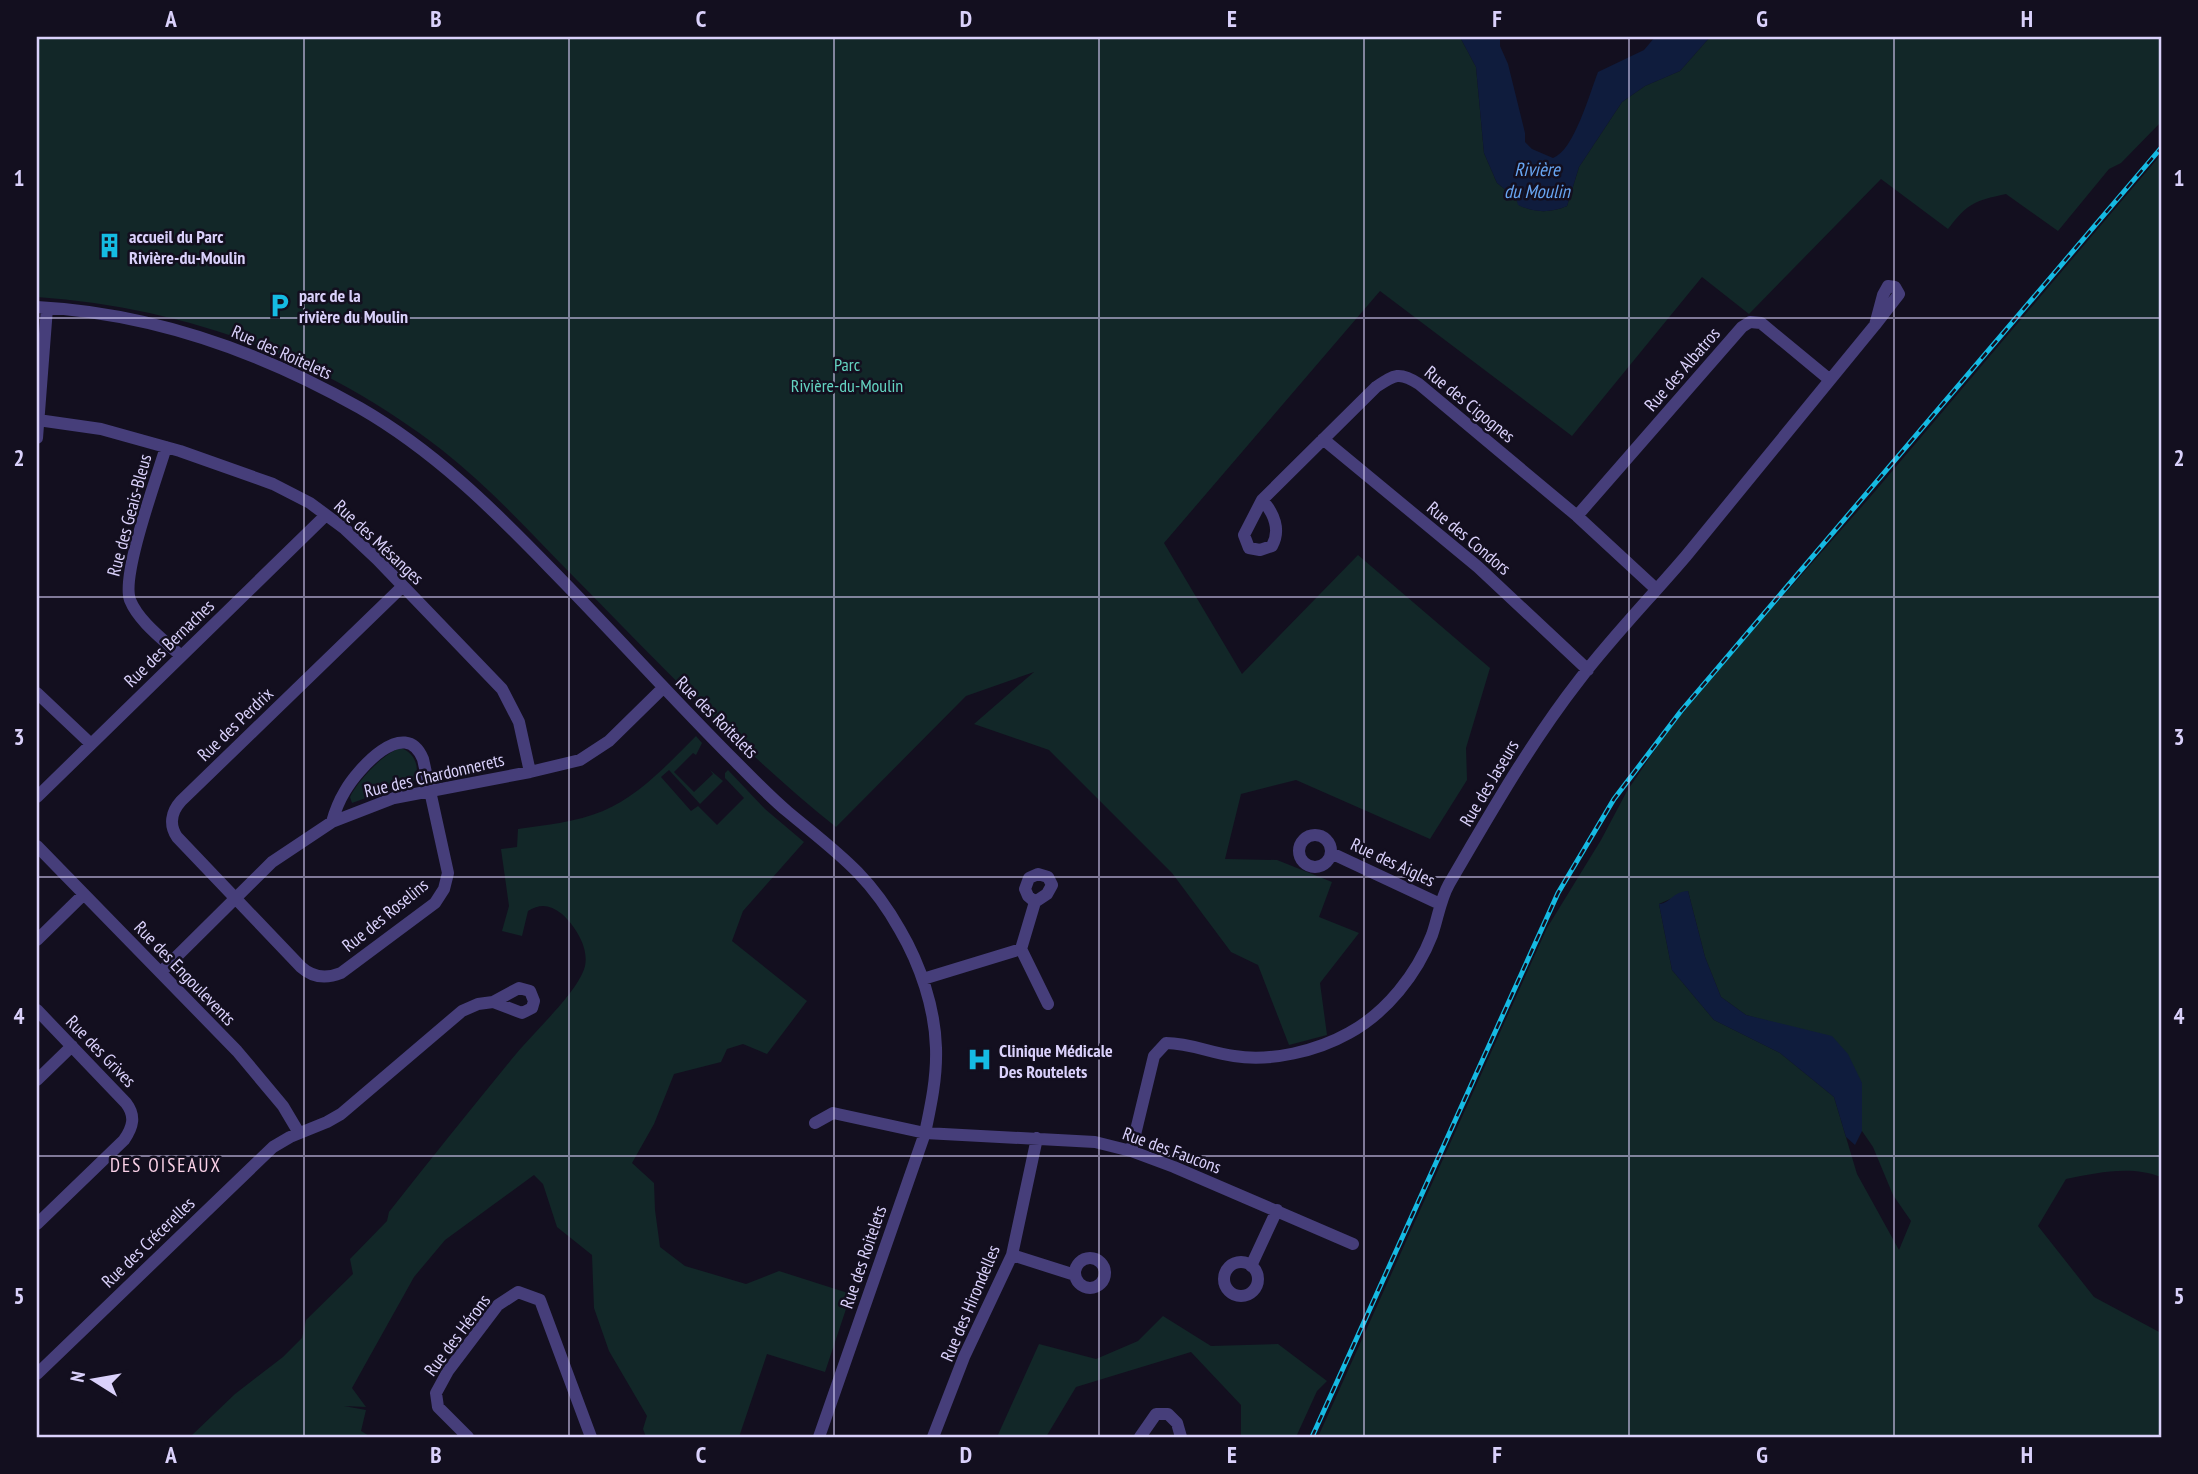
<svg xmlns="http://www.w3.org/2000/svg" width="2198" height="1474" font-family="'PT Sans Narrow',sans-serif">
	<rect width="100%" height="100%" fill="#130f1f"/>
	<path fill="#122728" fill-rule="evenodd" d="M37 37H1460L1476 67 1484 153 1497 183 1516 198 1519 205C1534 213 1551 213 1567 206L1579 167 1622 102 1645 86 1680 71 1710 37H2161V122L2121 163 2109 169 2058 231 2006 194C1974 201 1968 203 1948 229L1881 179 1749 314 1702 277 1572 436 1380 291 1164 543 1242 674 1358 555 1490 668 1466 748 1467 780 1430 839 1296 780 1241 794 1225 859 1277 860 1332 882 1319 917 1359 933 1320 983 1327 1035 1289 1045 1258 965 1231 952 1172 873 1049 750 974 724 1034 672 966 696 836 827C741 751 657 661 572 575 530 532 489 487 442 450 322 357 187 308 37 297Z
		M2158 158 2161 159V1177C2130 1165 2097 1173 2066 1179L2038 1226 2094 1297 2161 1333V1437H1318L1547 928 1601 840 1627 791 1663 738 1709 680 1871 496ZM1688 891 1705 957 1721 997 1746 1015 1786 1026 1862 1083V1131L1873 1147 1893 1195 1911 1221 1899 1250 1857 1174 1834 1097 1780 1053 1714 1020 1672 970 1659 904Z
		M696 736 702 743 696 755 693 753 674 772 694 792 713 774 710 770 723 781 700 804 669 770 661 777 691 811 698 806 717 825 744 798 725 778V773L728 770 765 809 804 842 743 911 732 941 807 1001 767 1054 743 1044 727 1049 721 1062 674 1074 654 1124 632 1163 654 1183 655 1210 660 1247 685 1266 746 1284 779 1271 851 1294 825 1372 767 1354 739 1437H646L643 1429 647 1416 609 1351 594 1308 592 1255 557 1227 543 1184 534 1175 445 1240 414 1277 352 1388 366 1407 344 1406 366 1410 361 1431 371 1437H190L235 1394 283 1357 302 1338 306 1320 353 1274 350 1259 387 1221 389 1212C431 1159 473 1106 516 1054 534 1032 579 991 585 966 589 947 575 926 562 914 550 905 541 903 528 911L522 936 502 931 509 906 501 849 517 847 518 829C546 825 576 822 603 811 640 795 668 764 696 736Z
		M401 748C415 753 420 767 415 780L352 803 350 797C357 782 384 752 401 748Z
		M1163 1316 1211 1346 1278 1344 1327 1381 1317 1391 1296 1437H1241V1405L1191 1352 1076 1387 1046 1437H997L1039 1344 1096 1359 1138 1341Z"/>
	<path fill="#0f1c3d" d="M1460 37H1500V46L1508 64 1525 133V142L1532 149 1553 158C1574 151 1590 92 1598 72L1644 50 1655 37H1710L1680 71 1645 86 1622 102 1579 167 1567 206C1551 213 1534 213 1518 205L1516 198 1497 183 1484 153 1476 67Z
		M1688 891 1705 957 1721 997 1746 1015 1832 1036 1848 1054 1862 1083V1131L1855 1145 1846 1137 1834 1097 1780 1053 1714 1020 1672 970 1659 904C1671 903 1672 892 1688 891Z"/>
	<g fill="none" stroke-linecap="round" stroke-linejoin="round">
		<path stroke="#463e7a" stroke-width="12" d="M37 307C151 313 261 352 360 408 433 450 492 508 550 568 613 632 673 699 736 762 753 779 770 797 788 812 836 852 868 873 900 930 920 964 935 1008 936 1048 937 1077 931 1105 925 1133L819 1437
			M38 420 101 429 180 451 273 484 310 503 345 529 377 559 502 689 519 722 530 772
			M37 438 47 308
			M1323 439 1478 567 1588 670
			M166 447C157 477 121 575 130 600 139 622 164 640 181 656
			M1262 500C1274 513 1281 530 1272 546L1260 550 1249 548 1244 535 1262 500 1376 387C1394 375 1399 371 1419 384L1577 516 1656 589
			M1577 516 1742 327 1750 322 1761 323 1830 380
			M37 693 91 744
			M37 797 326 515
			M332 822C335 811 339 801 345 791 357 770 405 715 423 759L448 873 444 889 435 903 341 973C326 979 313 978 301 967L177 837C169 825 171 812 181 801L403 586
			M1299 851a16 16 0 1 1 32 0a16 16 0 1 1-32 0Z
			M37 846 237 1051 283 1106 299 1133
			M1331 853 1440 904
			M1035 902 1028 896 1025 889 1029 878 1038 874 1048 877 1052 885 1047 894 1035 902 1021 949 1048 1004
			M37 940 84 894
			M161 972 272 862 332 822 394 798 530 772 580 760 609 741 663 688
			M923 979 1021 949
			M37 1010 126 1103C136 1116 133 1127 124 1140L37 1224
			M37 1080 72 1046
			M815 1123 833 1113 925 1133 1095 1142 1131 1151 1174 1167 1353 1244
			M1131 1151 1154 1056 1166 1043C1190 1043 1211 1053 1234 1056 1271 1062 1317 1051 1349 1033 1386 1013 1417 974 1432 935 1438 918 1440 900 1449 884 1490 814 1530 743 1580 679 1613 636 1651 597 1686 556 1749 479 1812 402 1875 325L1899 294 1895 287 1888 286 1883 295 1875 325
			M1012 1255 1075 1275
			M1075 1273a15 15 0 1 1 30 0a15 15 0 1 1-30 0Z
			M1224 1279a17 17 0 1 1 34 0a17 17 0 1 1-34 0Z
			M1251 1266 1277 1210
			M37 1374 273 1147 290 1137 327 1122 341 1114 462 1011 478 1004 493 1002 519 988 530 991 534 1001 532 1008 522 1013 493 1002
			M468 1437 438 1407 436 1393 448 1371 498 1305 518 1292 540 1300 591 1437
			M933 1437 964 1357 1012 1255 1037 1138
			M1140 1437 1156 1414H1168L1177 1423 1181 1437"/>
		<defs>
			<path id="rail" d="M1312 1437 1558 893 1614 799 1681 711 2161 148"/>
		</defs>
		<use href="#rail" stroke="#15bae3" stroke-width="5"/>
		<use href="#rail" stroke="#130f1f" stroke-width="2.5" stroke-dasharray="8" stroke-linecap="butt"/>
	</g>
	<path fill="none" stroke="#dad1fb" stroke-width="2" stroke-opacity="0.55" d="M304 37V1437M569 37V1437M834 37V1437M1099 37V1437M1364 37V1437M1629 37V1437M1894 37V1437M37 318H2161M37 597H2161M37 877H2161M37 1156H2161"/>
	<defs>
		<symbol id="building-bare" viewBox="-9 -9 18 18"><path d="M-4-6H4V6H1V3H-1V6H-4ZM-2.5-4.3h1.7v1.8h-1.7ZM.8-4.3h1.7v1.8H.8ZM-2.5-1h1.7V.8h-1.7ZM.8-1h1.7V.8H.8Z" fill="#15bae3" stroke="#130f1f" stroke-width="2.5" paint-order="stroke"/></symbol>
		<symbol id="parking-bare" viewBox="-9 -9 18 18"><path d="M-3.5-5.5H1a3.5 3.5 0 0 1 0 7H-1V5.5H-3.5ZM-1-3.4V-.6H.8a1.4 1.4 0 0 0 0-2.8Z" fill="#15bae3" stroke="#130f1f" stroke-width="2.5" paint-order="stroke"/></symbol>
		<symbol id="hospital-bare" viewBox="-9 -9 18 18"><path d="M-5-5h3v3.5h4V-5h3V5h-3V1.5h-4V5h-3Z" fill="#15bae3" stroke="#130f1f" stroke-width="2.5" paint-order="stroke"/></symbol>
	</defs>
	<g fill-rule="evenodd">
		<use href="#building-bare" x="92" y="228" width="35" height="35"/>
		<use href="#parking-bare" x="262" y="288" width="35" height="35"/>
		<use href="#hospital-bare" x="962" y="1042" width="35" height="35"/>
	</g>
	<g text-anchor="middle" dominant-baseline="central" stroke-width="5" stroke-linejoin="round" paint-order="stroke">
		<g font-size="18" font-weight="bold" fill="#dad1fb" stroke="#130f1f" text-anchor="start">
			<text x="129" y="236">accueil du Parc<tspan x="129" dy="21">Rivière-du-Moulin</tspan></text>
			<text x="299" y="295">parc de la<tspan x="299" dy="21">rivière du Moulin</tspan></text>
			<text x="999" y="1050">Clinique Médicale<tspan x="999" dy="21">Des Routelets</tspan></text>
		</g>
		<g font-size="18" fill="#dad1fb" stroke="#130f1f">
			<text transform="translate(282 352) rotate(24)">Rue des Roitelets</text>
			<text transform="translate(1682 369) rotate(-49)">Rue des Albatros</text>
			<text transform="translate(1470 404) rotate(39)">Rue des Cigognes</text>
			<text transform="translate(129 515) rotate(-75)">Rue des Geais-Bleus</text>
			<text transform="translate(1469 538) rotate(40)">Rue des Condors</text>
			<text transform="translate(379 542) rotate(43)">Rue des Mésanges</text>
			<text transform="translate(169 643) rotate(-44)">Rue des Bernaches</text>
			<text transform="translate(717 717) rotate(45)">Rue des Roitelets</text>
			<text transform="translate(235 724) rotate(-44)">Rue des Perdrix</text>
			<text transform="translate(434 775) rotate(-13)">Rue des Chardonnerets</text>
			<text transform="translate(1489 783) rotate(-59)">Rue des Jaseurs</text>
			<text transform="translate(1393 862) rotate(25)">Rue des Aigles</text>
			<text transform="translate(385 915) rotate(-39)">Rue des Roselins</text>
			<text transform="translate(185 973) rotate(46)">Rue des Engoulevents</text>
			<text transform="translate(101 1051) rotate(46)">Rue des Grives</text>
			<text transform="translate(1172 1150) rotate(20)">Rue des Faucons</text>
			<text transform="translate(148 1242) rotate(-44)">Rue des Crécerelles</text>
			<text transform="translate(863 1257) rotate(-71)">Rue des Roitelets</text>
			<text transform="translate(970 1303) rotate(-67)">Rue des Hirondelles</text>
			<text transform="translate(457 1335) rotate(-53)">Rue des Hérons</text>
		</g>
		<g font-size="18" fill="#64d4c2" stroke="#130f1f">
			<text x="847" y="364">Parc<tspan x="847" dy="21">Rivière-du-Moulin</tspan></text>
		</g>
		<g font-size="19" font-style="italic" fill="#68a5f1" stroke="#130f1f">
			<text x="1537" y="169">Rivière<tspan x="1537" dy="22">du Moulin</tspan></text>
		</g>
		<g font-size="19" letter-spacing="2" fill="#fbd2e8" stroke="#130f1f">
			<text x="166" y="1165">DES OISEAUX</text>
		</g>
	</g>
	<rect width="2198" height="1474" fill="none" stroke="#130f1f" stroke-width="77"/>
	<g transform="translate(94 1380) rotate(281)" stroke="#130f1f" stroke-width="5" paint-order="stroke">
	<path d="M0-5L12 26L0 18L-12 26Z" fill="#dad1fb"/>
	<text y="-10" font-size="19" font-weight="bold" text-anchor="middle" fill="#dad1fb">N</text>
	</g>
	<rect x="38" y="38" width="2122" height="1398" fill="none" stroke="#dad1fb" stroke-width="2.5"/>
	<g font-size="23" text-anchor="middle" font-weight="bold" fill="#dad1fb">
		<text x="171" y="27">A</text>
		<text x="436" y="27">B</text>
		<text x="701" y="27">C</text>
		<text x="966" y="27">D</text>
		<text x="1232" y="27">E</text>
		<text x="1497" y="27">F</text>
		<text x="1762" y="27">G</text>
		<text x="2027" y="27">H</text>
		<text x="19" y="186">1</text>
		<text x="2179" y="186">1</text>
		<text x="19" y="466">2</text>
		<text x="2179" y="466">2</text>
		<text x="19" y="745">3</text>
		<text x="2179" y="745">3</text>
		<text x="19" y="1024">4</text>
		<text x="2179" y="1024">4</text>
		<text x="19" y="1304">5</text>
		<text x="2179" y="1304">5</text>
		<text x="171" y="1463">A</text>
		<text x="436" y="1463">B</text>
		<text x="701" y="1463">C</text>
		<text x="966" y="1463">D</text>
		<text x="1232" y="1463">E</text>
		<text x="1497" y="1463">F</text>
		<text x="1762" y="1463">G</text>
		<text x="2027" y="1463">H</text>
	</g>
</svg>
